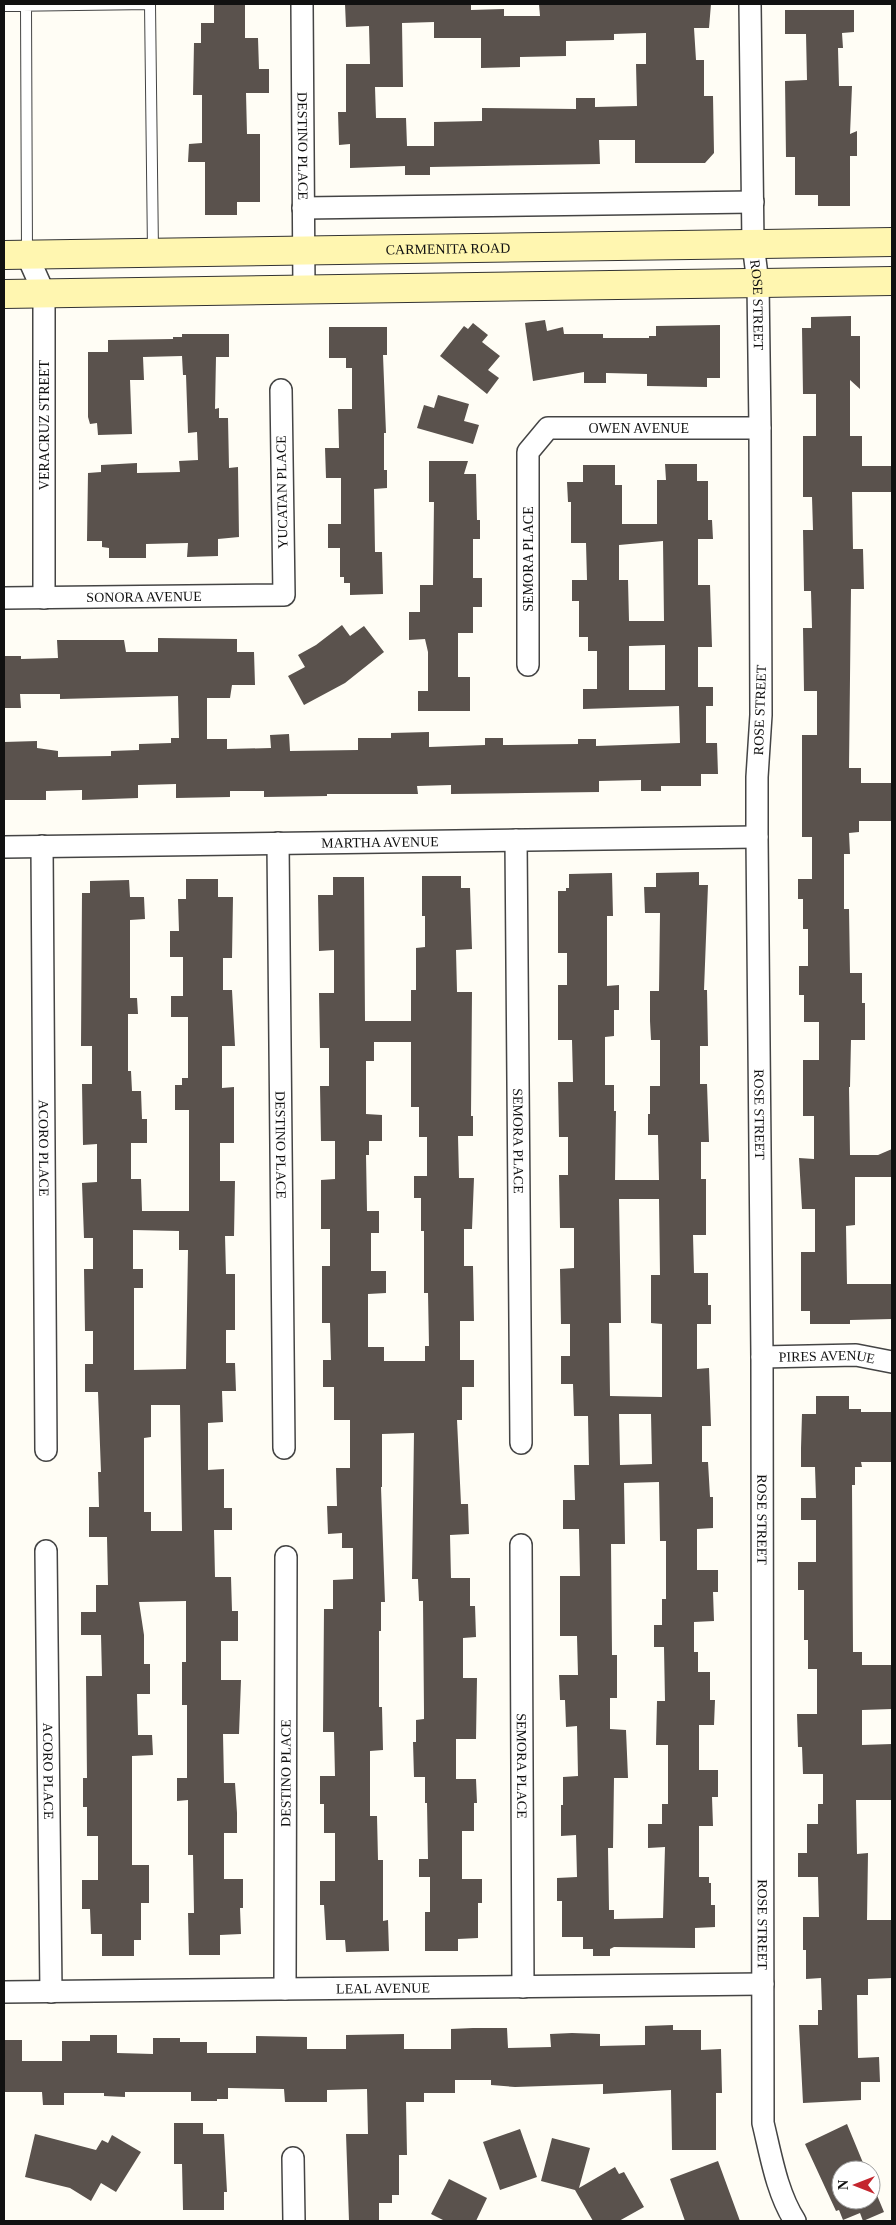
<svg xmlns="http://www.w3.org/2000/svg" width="896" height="2225" font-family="Georgia,serif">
	<rect width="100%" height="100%" fill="#fffdf5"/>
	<path fill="#5a524d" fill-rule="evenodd" d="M214 4H245V38H258L259 69H269V93H246L247 134H260V202H237V215H205V162H188L189 144 202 143V95H193L194 43H201V23H214Z
		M345 4 471 5V10L504 9V16H540L539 4H711L709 28H694L696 60H704V96H713L714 153 705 163H635V140H599L600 164 430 167V175H405V166L350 168V144L339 145 338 112H346V64H370L369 26 346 27ZM434 22V38H481V68L520 67V57L566 56V41L614 40V34L646 33V64H636L637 106 595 107V98H576V109L482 108V121L434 122V146H407L406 118H376L375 87H403L402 23Z
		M785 10H854V32L842 33 843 48H838L839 86H852L850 134 857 131V156H850V206H818V195H795V157H786L785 81 807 80 806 34H785Z
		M851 316V336H860V389L850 380V436H862V466H892V492H852L853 549H863L864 589H851L849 768H861V783H892V821H859V832L849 833 850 854H844V909H849L850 973H862V1003H865V1040H851L850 1087H849L850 1155H878L892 1149V1177H855V1225L846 1226 847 1284H892V1319L850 1320V1324H810V1311H801V1252H815V1209H802L799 1158 814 1159V1116H803V1060H819V1022H804V995H799V966H808V929H803V899H798V879H812V837H802V735H817V691H804L803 628H812L811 591H804L803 530H813L812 497H803V436H816V394H803L802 328H811V317Z
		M545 320 547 331 563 327 564 334H603V338H649V336H656V326L720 325V378H707V387L647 386V374L606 373V383H584V372L533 381 525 323Z
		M473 323 488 335 482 342 500 356 488 370 499 378 487 394 440 356 464 326 468 329Z
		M329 327H387V355H383L386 433H384V470H387V488L374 489 375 552H382L383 594 350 595V583H344V577H340V548H328V524H341V478H326L325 448H339L338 409H352V368H346V358H329Z
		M182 334H229V357H216L215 409 219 408V418H228L229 468 238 467 239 537 218 539V556L187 557 188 543 146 544V558H109V548L102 547V541H87L88 473 101 472V465L137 463V473L180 472 179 461 198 460 197 432 188 433 186 375H183L182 356 143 357 144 380H130L132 434 98 435 97 423 90 424 88 417V352H108V340L173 339V337H182Z
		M438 395 469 404 464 421 479 425 473 444 417 428 424 405 434 408Z
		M429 461H468L464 474H476L477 520H480V539H473V578H482V607H473V633H458V677H470V711H418V691H428V652L425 639 409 640V612H420V585H433L434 502H429Z
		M665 464H697V481H708V520H712L713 539H698V585H710L712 647H698V687H713V706H706V743H717L718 774H701V786H661V791H641V780L599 781V792L451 794V785L417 786 418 794H327V796L264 797V791H230V797L176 798V784L138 785V798L82 800V790L46 791V800H4V742L37 741V748L58 751V757L111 756V751L139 750V744L171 743V738H179L178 696 60 699V694H20L21 708H4V656H21V659L58 658 57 640H124L126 652H158V638L237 639V652H254L255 685H232L230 698H207V739H227V749L271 748 270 735 289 734 290 751 358 750V738H391V733L429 732V747L485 745V738H503V745L578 744V739H596V746L680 743 679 706 583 709V689H597V651H588V637H579V601H572V580H587L586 543H571V502H568L567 482H583V465H615V485H622V524H657V480H666ZM663 541 664 621H629L628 580H619V545ZM665 645V690H629V646Z
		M342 625 350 636 364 626 384 652 345 683 304 705 288 676 305 667 298 655 316 645Z
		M699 872V885H708L704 990H707L708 1046H700V1084H707L709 1142H701V1179H706V1235H693L694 1273H708V1305H711V1324H697V1369L709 1368 711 1426H702V1462H708L710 1497H713V1528L697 1529V1570H718V1592H713L714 1621 694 1622V1652H698V1672H710V1700H715L714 1725H699V1770H718V1797H712L713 1826H699V1877H709V1883H711V1905H715V1927L695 1928V1948L614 1947 610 1949V1956H593V1949H583V1937H562V1901H557V1878L577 1877 576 1835 561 1836V1805H563V1777L578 1776 577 1726 566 1727 565 1700H560L559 1675H578L577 1636H560V1576H580L579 1529H563V1500H575L574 1465H589L588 1416H574L573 1384H561V1356H570V1324H561L560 1269 574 1268V1228H560L559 1175H568V1137H559L558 1082H573L572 1040H558V985H567V953H558V891H566V888H569V874L612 873 613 916H607V986L619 985V1010H614V1036L605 1037V1085H614V1111H616L615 1180H659L658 1135H648V1114H650V1086H660V1040H651L650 1021V991H659L660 913H645L644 887H656V873ZM619 1199H659L660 1275H651V1323L662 1324V1397L610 1396 609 1323H621ZM619 1414H651L652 1464 620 1465ZM659 1482 660 1541H666V1599H662V1625H654V1647H664L665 1701H657L656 1745H668V1804H662V1824H648V1848L665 1847 663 1918 614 1919V1910H609L608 1848H613L614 1778H628L626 1730 610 1729V1698H617V1655H612L611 1544H625L624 1483Z
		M422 876H461V888H470L472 949 456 950 457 992H472L471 1116H473V1136H458L459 1178H474L472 1229H464V1266H473L474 1321H460V1360H474V1387H462V1420H457L461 1504H468L469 1534 450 1535 451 1578H470V1606H475L476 1637 463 1638V1678H477L476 1739H456V1779H476L477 1803H474V1831H462V1879H482V1903H478V1938L458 1939V1951H425V1912H430V1877H419V1859H428L427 1803H425V1777H414L413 1742H416V1720L424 1719V1712L423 1601H419L418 1579H412L414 1433 382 1434V1487H381L385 1602H381V1631H379V1707H382L383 1750 370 1751V1816H377L378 1860H383V1921L388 1920 389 1951 346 1952 345 1940H326L324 1905H320V1881H335V1833H324V1804H320V1776H335L334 1732H323L324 1609H333V1580L353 1579V1548H342V1533L328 1534 327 1506H337L336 1468H350V1420H334V1387H323V1360H331L330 1323H322V1266H330V1229H321V1180L335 1179V1141H321L320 1086H329V1048H320L319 993H334V950L319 951 318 895H333V877H364L365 1021H411V990H416V948L425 947V916H422ZM374 1042H411V1107H419V1137H427V1176H414V1198H421V1231H424V1293H428L429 1346H425V1361H384V1347H368V1294L386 1293V1271H371V1233H379V1211H367L366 1155H369V1141H382V1115L366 1114V1061H374Z
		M186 879H218V897H233L232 958H223V990H232L235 1046H222V1088L234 1087V1143H220V1181H235L234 1236H225L226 1274H235V1330H226V1363H235L236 1391H222L223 1422 208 1423V1470L224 1469V1508H232V1530H214L215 1577H231L232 1611H238V1641H221V1680H241L239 1734H223L224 1783H235L237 1813V1833H224V1879H243V1908H240L241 1934 220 1935V1955H189L188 1913H194L193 1855H188V1800L177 1801V1778H187V1705H182V1662H186V1601L139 1602 144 1635V1664H150V1694H137L138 1735H152L153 1755 132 1756V1865H149V1903H141V1940H134V1956H102V1934H91L90 1909H82V1880H98V1836H87V1807H83V1778H87L86 1676H102L101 1635H81V1612H96V1585H108L107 1537H89V1507H99L98 1472H101L98 1392H85V1364H93V1331H85L84 1269H93V1238H84L82 1183 97 1182V1144L83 1145 82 1084H92V1046H81L82 893H90V881L129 880 130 897H144L145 919 130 920V998H137L138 1014H128V1071H131L132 1091H141L142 1119H147V1143H131V1179H141L142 1211H189V1110H175V1085H182V1078H188V1017H171V996H183V957H170V931H179L178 899H186ZM133 1230 179 1231V1250H188L186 1369 134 1370V1288H143V1269H133ZM151 1405H180L182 1531H151V1512H144V1438L151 1437Z
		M816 1396H849V1409H861V1412H892V1462H861L862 1467H855V1485H852L853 1652H862V1665H892V1709L862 1710V1745L892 1744V1800H856L857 1854 868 1853 867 1920H892V1978L868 1979V1995H857L858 2058 879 2057 880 2082H861V2100L803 2103 799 2025H818V2010H822L821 1978 806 1979V1950H803V1917H819L818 1877H798V1853H807V1824H818V1804H823V1774H803L802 1747H798L797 1714H817V1669H808V1640H804V1590H798V1562H816V1520H801V1498H816L815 1467H801V1448L802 1414H816Z
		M673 2025V2030H701V2050L721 2049 722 2093H716V2150H672L671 2090 603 2094V2084L515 2087 491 2085V2080H455V2093H424V2102H406L407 2155H399V2195H392V2203H379V2221H349L346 2134H368L367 2089 327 2090V2102H285L284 2089 228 2088V2099H217V2101H191V2092H125V2097L104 2096V2093H64V2105H43L42 2092H4V2040H22V2061H62V2041H90V2035H117V2053L153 2054V2038H180V2042H207V2053H256V2036L307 2037V2049H346V2035L404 2034V2049H451V2029L473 2028H507L508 2048 551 2047 550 2034 572 2033 600 2034V2046L645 2045V2026Z
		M174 2123H203V2134H224L227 2192H224V2210H183L182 2164H174Z
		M847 2124 866 2170H841V2200H871V2181L884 2212 863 2221 860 2213 843 2220 839 2210 836 2211 805 2144Z
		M520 2129 537 2177 500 2190 483 2142Z
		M35 2134 96 2150 102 2140 108 2143 112 2135 141 2152 116 2192 101 2183 91 2201 70 2188 25 2177Z
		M552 2138 590 2148 579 2188 615 2167 619 2174 624 2172 644 2207 619 2221H593L575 2190 541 2181Z
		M718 2161 740 2221H685L670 2179Z
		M449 2179 487 2198 476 2221H445L431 2214Z"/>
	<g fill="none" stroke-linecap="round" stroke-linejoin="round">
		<defs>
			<path id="lane" d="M150 4 153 252
				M4 6 150 4
				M26 6 27 254"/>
			<g id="street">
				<path id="s1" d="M302 4 304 290"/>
				<path id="s2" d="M750 4 753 244 758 283 760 428 761 715 757 777V837L762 1357 763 2123C771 2156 777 2193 795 2221"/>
				<path d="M303 208 753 202"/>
				<path d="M27 255 44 293V598"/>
				<path id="s3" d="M4 598 284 595 281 390"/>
				<path id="s4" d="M528 665V452L548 428H760"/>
				<path id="s5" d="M516 840 521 1443"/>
				<path id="s6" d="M278 843 284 1448"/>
				<path id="s7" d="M42 846 46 1450"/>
				<path id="s8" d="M4 847 757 837"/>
				<path id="s9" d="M762 1357 856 1355 892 1362"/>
				<path id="s10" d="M521 1545 523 1987"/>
				<path id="s11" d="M46 1551 51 1992"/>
				<path id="s12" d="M285 1989 286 1557"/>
				<path id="s13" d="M4 1992 763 1984"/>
				<path d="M293 2158 294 2221"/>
			</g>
			<g id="secondary">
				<path id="s14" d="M4 255 892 242"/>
				<path d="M4 294 892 281"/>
			</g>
		</defs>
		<use href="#lane" stroke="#444" stroke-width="12"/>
		<use href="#street" stroke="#444" stroke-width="24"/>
		<use href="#secondary" stroke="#333" stroke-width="30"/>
		<use href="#lane" stroke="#fff" stroke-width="10"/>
		<use href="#street" stroke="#fff" stroke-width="21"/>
		<use href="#secondary" stroke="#fff6b0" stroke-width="28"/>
	</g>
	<g text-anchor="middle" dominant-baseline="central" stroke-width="5" stroke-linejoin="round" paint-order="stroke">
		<g font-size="14" fill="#111" stroke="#fff">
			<text stroke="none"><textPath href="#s1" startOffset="142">DESTINO PLACE</textPath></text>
			<text stroke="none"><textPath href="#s14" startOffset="444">CARMENITA ROAD</textPath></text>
			<text stroke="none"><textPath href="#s2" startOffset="301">ROSE STREET</textPath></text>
			<text transform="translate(44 425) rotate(-90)">VERACRUZ STREET</text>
			<text stroke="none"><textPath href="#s4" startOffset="335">OWEN AVENUE</textPath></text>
			<text transform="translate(282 492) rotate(-91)">YUCATAN PLACE</text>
			<text transform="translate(528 559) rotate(-90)">SEMORA PLACE</text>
			<text stroke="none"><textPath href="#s3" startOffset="140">SONORA AVENUE</textPath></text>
			<text transform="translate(760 710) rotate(-88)">ROSE STREET</text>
			<text stroke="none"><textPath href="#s8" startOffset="376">MARTHA AVENUE</textPath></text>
			<text stroke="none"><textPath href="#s2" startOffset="1111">ROSE STREET</textPath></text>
			<text stroke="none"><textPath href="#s5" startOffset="301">SEMORA PLACE</textPath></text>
			<text stroke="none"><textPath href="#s6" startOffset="302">DESTINO PLACE</textPath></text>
			<text stroke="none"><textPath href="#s7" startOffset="302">ACORO PLACE</textPath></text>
			<text stroke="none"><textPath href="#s9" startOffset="65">PIRES AVENUE</textPath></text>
			<text stroke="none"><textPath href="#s2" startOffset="1516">ROSE STREET</textPath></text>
			<text stroke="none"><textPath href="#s10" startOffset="221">SEMORA PLACE</textPath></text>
			<text stroke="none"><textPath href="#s11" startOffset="220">ACORO PLACE</textPath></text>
			<text stroke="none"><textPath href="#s12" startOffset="216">DESTINO PLACE</textPath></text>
			<text stroke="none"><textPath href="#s2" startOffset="1921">ROSE STREET</textPath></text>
			<text stroke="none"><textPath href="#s13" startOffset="379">LEAL AVENUE</textPath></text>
		</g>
	</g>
	<rect width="896" height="2225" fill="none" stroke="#111111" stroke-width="10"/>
	<g transform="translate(856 2185) rotate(270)"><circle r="24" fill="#ffffff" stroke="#a0a0a0"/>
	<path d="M0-4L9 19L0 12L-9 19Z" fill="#c4262e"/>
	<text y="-8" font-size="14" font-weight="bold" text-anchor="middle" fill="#111111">N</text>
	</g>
</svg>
